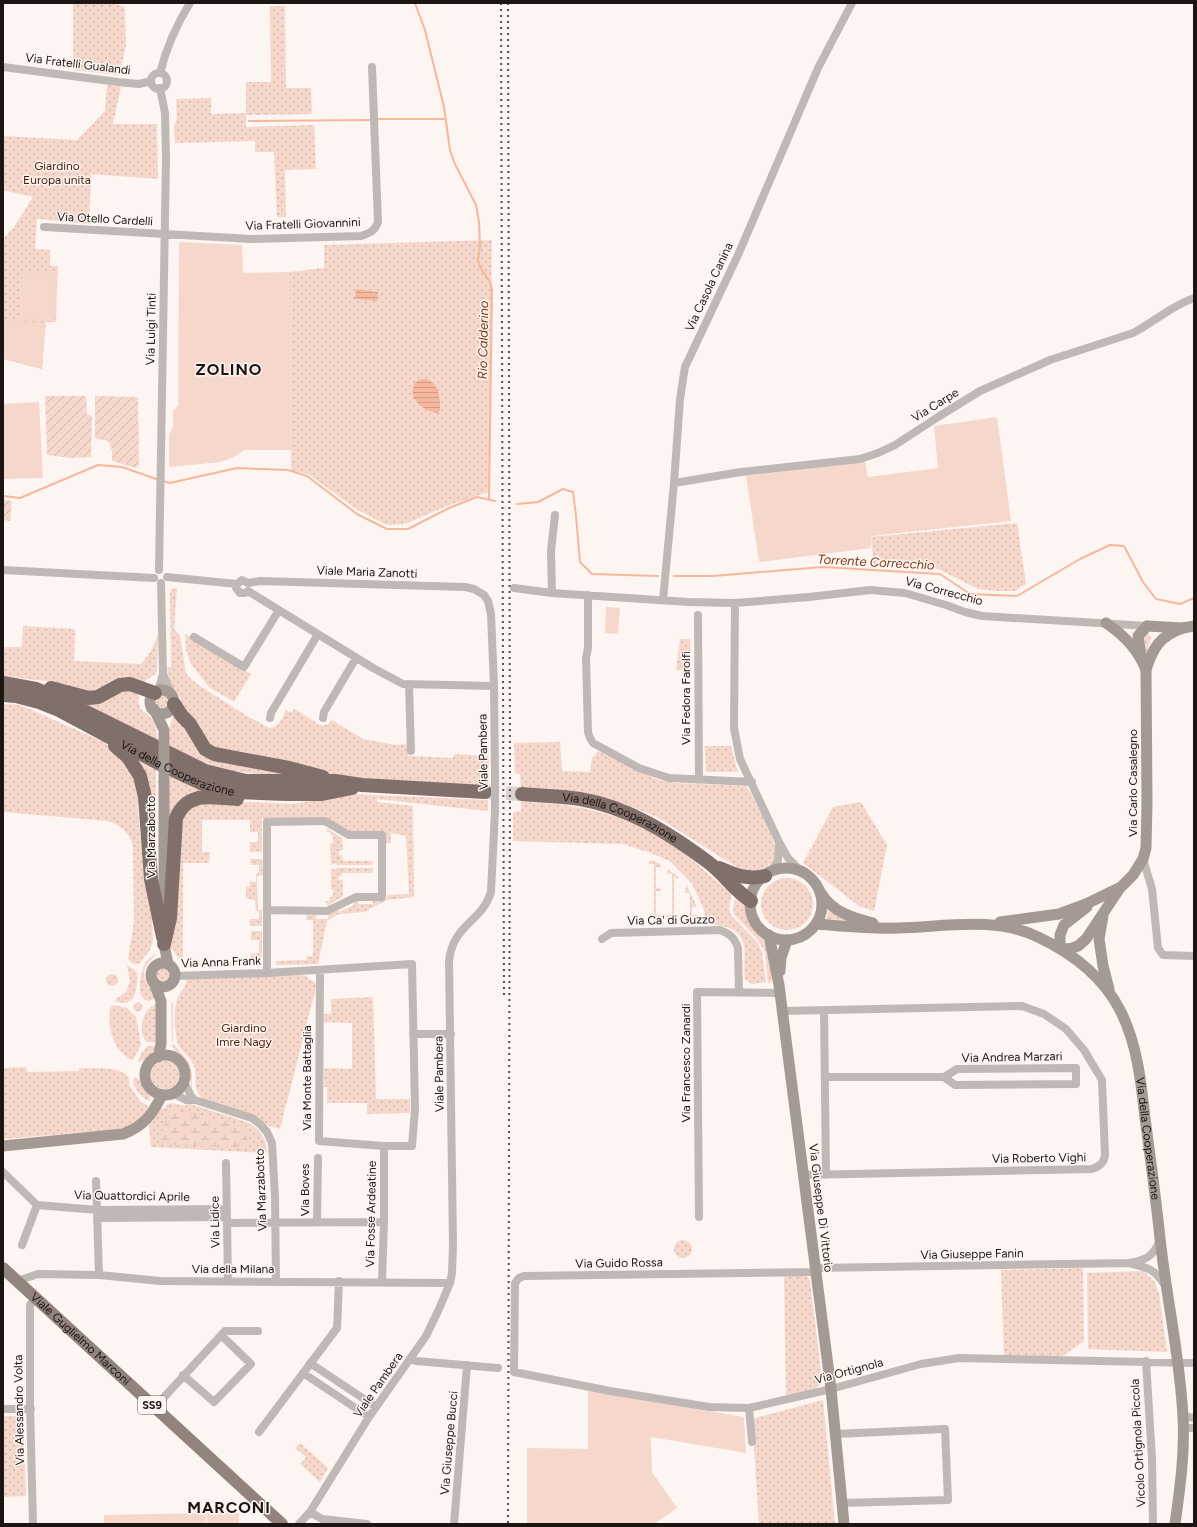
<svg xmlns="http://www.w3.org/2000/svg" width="1197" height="1527" font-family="Figtree,sans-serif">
	<defs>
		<pattern id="grass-dots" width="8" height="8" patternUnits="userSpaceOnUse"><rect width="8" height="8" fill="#f5d7cb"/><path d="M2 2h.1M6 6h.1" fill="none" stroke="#d1b8ad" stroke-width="1.8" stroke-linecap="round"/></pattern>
		<pattern id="wetland-marsh" width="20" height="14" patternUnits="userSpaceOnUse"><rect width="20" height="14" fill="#f5d7cb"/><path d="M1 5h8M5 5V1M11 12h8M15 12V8" fill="none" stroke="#d1b8ad"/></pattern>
		<pattern id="garden-furrows" width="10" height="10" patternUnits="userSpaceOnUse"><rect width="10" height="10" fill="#f5d7cb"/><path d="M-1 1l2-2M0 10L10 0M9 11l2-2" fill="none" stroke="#d1b8ad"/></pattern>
		<pattern id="water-rules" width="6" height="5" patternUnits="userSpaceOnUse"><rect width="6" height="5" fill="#f6b79d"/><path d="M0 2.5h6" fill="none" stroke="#d29c86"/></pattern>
	</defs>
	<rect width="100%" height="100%" fill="#fdf5f1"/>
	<path fill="url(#grass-dots)" d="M73 3H112L125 7 126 46 119 75 73 70Z
		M270 6H285L286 88H311L312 114 246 115V127L314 125 316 169 285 170 286 217H277L274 152H255V141L175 143 174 126 177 119 176 99 211 98V114L246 113V82H271Z
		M107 85 121 87 113 124H157L158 179 91 174 89 224 37 219 35 249 50 250V266H58L56 322H46L42 369 3 359V239L14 227 33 197 3 190V136L77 140 105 111Z
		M492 240 489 492 447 506 405 524 387 525 358 510 308 474 291 470 290 272 324 268V245Z
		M1017 523 1026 584 1015 591H997L978 589 938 569 914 562 884 567 874 565 871 537Z
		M177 588 174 629 180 636 186 673 190 678 197 684 247 716 269 728C279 728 282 718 286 710L291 713 294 709 320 725C326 726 328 725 332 720L363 739 395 745 408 744V756L453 758 454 754 489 756 488 787 345 777 215 749 208 744 181 705 180 697 172 686 168 675 167 667H171L170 593 172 589Z
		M23 626 75 629 74 661 141 664 151 651 158 635 157 672C153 677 146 678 143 684L91 693 53 682 3 676V647H22Z
		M1147 632 1151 637 1146 658 1141 635Z
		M185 634 251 674 234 702 209 687 191 664 186 650Z
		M680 639H690L691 670H676Z
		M121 690 140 691C134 714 148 710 155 724 157 729 157 736 157 741L79 700Z
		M156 702a7 7 0 1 1 14 0a7 7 0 1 1-14 0Z
		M3 704 20 705 104 742 123 759 136 778 143 810 137 802 145 882 152 917 153 941 150 950 139 964H133L128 959 134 921 133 846C129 832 121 825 108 821L3 812Z
		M175 714 198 746 306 778C276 775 246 775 217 767 201 763 185 754 170 746 169 734 168 724 175 714Z
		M560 742 562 771 590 772 592 758 598 751 658 780 677 783 746 786 749 790C756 804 777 839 775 854 775 860 770 865 764 868 756 872 749 872 740 869L657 817 624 804 587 793 521 788 520 774 515 773 514 743Z
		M705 746H731L738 772H706Z
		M132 757 156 770V874Z
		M170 776 216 793 182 800 168 886V787L170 786Z
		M354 794 488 800V811L377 799V802L413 806 414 897 387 900 364 912 339 914 327 921 318 964 277 965 275 961 306 960 307 956H313V920H306V915H316V919H328V914L338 909 339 912 354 905 353 901 358 900V904H373V900L387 899V895L409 894 406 836 391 833V843H386V832L351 831 327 818 262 819V852H250V842H258V832H250V820H202V852H210L209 863H183V962L186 964 250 963 251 954 259 953V940H251V931H262V958H259L258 963 256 965 185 966C182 959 176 958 173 949H170L180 816 191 804 255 802 292 804Z
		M521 802C574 803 628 814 673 845 694 859 711 879 732 893L729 908 731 915 757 942 762 952 766 982 752 984 745 979C743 968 746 956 744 945 738 919 705 925 685 925L687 923 705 922V912L692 884 671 862 654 854 623 844 513 841V812L521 811Z
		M861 802 887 845 874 911 859 906 803 863 833 807Z
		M327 828 342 838 343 850 339 851V855H342L343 861H373V865H337L335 863 331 865 330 843H333V836H331L330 832H327Z
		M250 859H262L263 875 257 876 258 910H262V926H250V919H259V911H256L255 900 246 898V887H250V882H256V874L259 873V865H251Z
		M651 860 660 864 661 867H656V888L661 889V891H656V915H661V917H649V915H654V864H649V861Z
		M331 868 335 870 337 868H373V873H342V876H338L339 880H343V896L327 906 326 901H330V897L333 896V889H331Z
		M667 870H669L678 877 679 878H674V915H679V917H667V915H672V874H667Z
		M761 904a26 26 0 1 1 52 0a26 26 0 1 1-52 0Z
		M687 886 697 907H692V915H697V917H685V915H690V893H685V888Z
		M736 896 744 903 753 927 764 939 769 949 772 979 770 983H768L765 952 758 940 734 914 733 908Z
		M828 910 849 921 826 919Z
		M156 953C154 958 151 959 148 963 138 976 150 987 156 998L149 1001C148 1001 143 999 143 998 136 992 142 968 146 962 149 958 153 956 156 953Z
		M127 966C131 967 135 969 137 973 138 976 137 980 137 983 136 997 131 1007 115 1001L116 999 126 992 130 981Z
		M155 975a8 8 0 1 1 16 0a8 8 0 1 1-16 0Z
		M106 980a6 6 0 1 1 12 0a6 6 0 1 1-12 0Z
		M304 975 317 984 280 1129 267 1125 259 1118 207 1102C191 1090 198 1083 194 1066 191 1056 179 1051 177 1041 175 1030 173 1011 177 1000 180 992 187 986 187 978Z
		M373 997 376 1099H410V1113L367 1114V1103H327V1087H324V1068L352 1069V1023L324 1022V1014H331V999Z
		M133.5 1007a4.5 4.5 0 1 1 9 0a4.5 4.5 0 1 1-9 0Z
		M158 1003V1042H147C136 1031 143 1007 158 1003Z
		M171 1003H173V1041L172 1042Z
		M113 1005 127 1008 136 1017 141 1045 133 1060C112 1051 108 1028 110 1008Z
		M174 1045 189 1062 192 1073V1089C189 1081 192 1071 187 1063 183 1056 176 1053 172 1046Z
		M148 1046H156C152 1054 148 1060 138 1062 140 1055 142 1051 148 1046Z
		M151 1075a14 14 0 1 1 28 0a14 14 0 1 1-28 0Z
		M26 1067 27 1072 79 1071V1068C89 1068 125 1066 129 1078 129 1079 129 1084 129 1085L141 1102 148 1106C142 1120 136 1123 122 1129L3 1139V1068Z
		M135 1077C143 1082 150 1091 150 1101 142 1099 134 1089 133 1080Z
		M172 1103 186 1106 187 1103 250 1123 259 1131 265 1140 267 1153 151 1147 149 1127 160 1108 163 1109 168 1104Z
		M674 1249a9 9 0 1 1 18 0a9 9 0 1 1-18 0Z
		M1083 1268 1084 1341 1060 1358H1004L1001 1270Z
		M1143 1271 1154 1281 1159 1293 1167 1352 1088 1349 1087 1273Z
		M784 1275H800L808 1277 810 1281 822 1380C817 1394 799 1393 786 1396Z
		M823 1400 835 1524H759L752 1419Z
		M3 1416H23L26 1496 3 1497Z
		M300 1443 328 1468 320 1482 300 1464 306 1457 295 1448Z"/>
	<path fill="url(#wetland-marsh)" d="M173 1109 188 1112 244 1127 247 1132V1147L164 1145 161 1137 168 1112Z"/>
	<path fill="url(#garden-furrows)" d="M45 396H86L87 414 92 416 91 457 71 458 47 455Z
		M95 396 138 397 139 465 136 468 112 461V450L108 441 95 438Z
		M3 500 12 501 10 521 3 520Z"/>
	<path fill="#f5d7cb" d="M179 242 242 245 243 273 290 272 291 450H244L234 457 221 462 169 467V435L173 427V410H175L178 405Z
		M22 272 56 274 54 321 20 319Z
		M3 321 45 323 42 369 3 359Z
		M39 402 43 478 3 479V404Z
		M997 417 1011 521 871 536V548L759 562 746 476 865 461 868 477 938 468 934 426Z
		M606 607 620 608 618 634 605 633Z
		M588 1391 744 1417 746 1453 651 1437 652 1472 677 1508 654 1524H527V1448L588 1449Z
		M206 1513V1524H104V1515Z
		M207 1513H239V1524H207Z"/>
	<path fill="url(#water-rules)" d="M356 289 378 292 377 301 355 299Z
		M422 379C438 378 441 398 440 411L437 413C426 411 410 402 413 389 414 383 416 381 422 379Z"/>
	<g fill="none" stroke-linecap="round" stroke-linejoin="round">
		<path stroke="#f6b79d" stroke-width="2" d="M415 3 425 30 444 107 450 150 454 162 476 205 479 222 480 246 478 260 480 267 490 282 492 289 489 500
			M379 119H446
			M249 121 370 120
			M163 481 170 483 237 468 288 470 307 476 357 514 387 529H408L449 508 477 497 495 501
			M3 496 20 498 98 465 122 467 159 480
			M517 504 538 502 563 489 573 492 576 516 580 562 592 574 658 576
			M674 576H713L823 567 940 574 970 594 1017 596 1080 559 1110 545 1124 546 1143 582 1156 599 1180 604 1194 598"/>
		<path stroke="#dbd3d0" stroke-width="14" stroke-dasharray="14 7" stroke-linecap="butt" d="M485 792 522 794"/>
		<path stroke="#c0b8b4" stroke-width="8" d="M3 67 118 82 139 84 151 81
			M160 73C166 49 177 24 190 3
			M151 81a8 8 0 1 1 16 0a8 8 0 1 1-16 0Z
			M44 227 251 239 361 236C370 233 375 231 378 222L372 67
			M674 483 741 472 860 459 878 453 895 445 938 417 980 391 1050 360 1133 333C1154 322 1171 306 1194 298
			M3 570 154 578
			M159 570 166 158 165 113 160 88
			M167 577 237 584 242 580 248 583 260 581 465 587 474 589 484 595 488 601 491 614 494 686 495 775
			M237 584 236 588 240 593H245L248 591
			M514 588 552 593 688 602 735 603 809 597 870 590 905 593 946 605 965 612 982 616 1147 626
			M248 591 373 668 403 684 494 686
			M552 593 551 551 555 515
			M588 595V648L586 658 588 732 590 738 593 743 639 768 669 778 752 782
			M663 600 674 483 680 399 685 367 738 255 818 68 852 3
			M735 603 734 728 740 759 779 842 788 858 801 871
			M698 615 699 780
			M194 637 244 667 279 610
			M163 674 172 695
			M409 684 411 751
			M158 691 163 674 161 583
			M270 718 271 713 318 634
			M323 718 324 712 356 658
			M1143 859 1152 889 1158 948 1163 955 1194 956
			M771 872 778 860 779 843
			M267 910 327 911 356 897H382V835H349L325 821 267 822V973
			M602 939 611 933 720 930C730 934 734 937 738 948L739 992
			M175 976 267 973 412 964 415 1109 412 1146H384L319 1141 320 971
			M824 1010 826 1175
			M782 1011 1022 1006 1044 1014 1066 1029 1084 1050 1102 1080 1105 1155C1104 1163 1100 1166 1092 1169L804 1175
			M413 1034H451
			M825 1077H944L957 1069 1076 1068V1084L955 1085 944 1077
			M184 1082 191 1096 195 1100
			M173 1093 186 1100H195L252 1118 260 1124 267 1132 272 1143 275 1197 276 1281
			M226 1163 228 1281
			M3 1172 37 1205 98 1210 226 1209
			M96 1181 99 1275
			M699 1217 697 992 780 993
			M98 1218 227 1217
			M317 1222 318 1158
			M227 1223 384 1222
			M22 1245 37 1205
			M1132 1264C1149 1268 1155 1270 1164 1284
			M815 1268 1129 1263C1146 1260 1153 1257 1160 1240
			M816 1272 524 1276 519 1278 515 1283 514 1372 610 1391 709 1407 749 1408 831 1389 921 1364 959 1358 1194 1363
			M17 1281 38 1274 99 1275 160 1281 450 1283
			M382 1282 384 1222V1146
			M411 1359 416 1361 498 1368
			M1146 1361 1152 1459 1153 1524
			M310 1363 376 1407
			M303 1373 369 1417
			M183 1375 214 1402 251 1364 221 1335
			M155 1407 225 1331H258
			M749 1408 752 1442
			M3 1409H31
			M1183 1416 1194 1418
			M1184 1428H1194
			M259 1432 337 1328 339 1281
			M836 1434 945 1429 948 1500 842 1503
			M310 1512 322 1519 367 1524
			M33 1524 30 1405V1305L36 1297
			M299 1524 310 1512 369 1417 426 1336 439 1309 450 1283 452 1273 453 1244 449 961C453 924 482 922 491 892L495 811
			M454 1524 467 1365"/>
		<g stroke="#a59994" stroke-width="11">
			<path d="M1106 623C1124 635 1138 649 1146 670"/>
			<path d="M1147 626 1183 628 1194 626"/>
			<path d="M1141 656 1138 636 1147 626"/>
			<circle cx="162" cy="702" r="12"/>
			<path d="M154 709 164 730"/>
			<circle cx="786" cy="904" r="36"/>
			<path d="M821 893C832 912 853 918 873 923"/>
			<path d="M1103 916 1099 939 1103 966 1109 989"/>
			<path d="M164 919V782"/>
			<path d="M1000 922 1059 914 1086 904 1119 888"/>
			<path id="s1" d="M816 924C843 926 871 929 898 928 944 927 995 916 1038 937 1072 953 1102 975 1120 1010 1137 1043 1141 1081 1145 1118 1150 1155 1155 1192 1159 1229 1165 1292 1180 1354 1183 1417 1185 1453 1180 1488 1175 1524"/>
			<path d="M769 935 779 985 831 1389 844 1524"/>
			<path d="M164 937V944L168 964"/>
			<path d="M1060 948 1070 949 1078 946 1086 939 1120 888 1133 875 1143 859 1146 848 1147 803 1146 670C1153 647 1160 636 1183 628"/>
			<path d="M1060 948V935L1064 925 1087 907"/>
			<circle cx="163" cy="975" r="12"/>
			<path d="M780 971 781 958 787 940"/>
			<path d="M154 983 161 1001V1044L158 1057"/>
			<circle cx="165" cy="1075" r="20"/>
			<path d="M3 1146 123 1134C144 1126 152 1115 162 1095"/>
		</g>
		<path stroke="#92837d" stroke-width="12" id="s2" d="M3 1268 282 1524"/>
		<g stroke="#817069" stroke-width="14">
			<path d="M3 683 36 689 58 698 205 771 246 781H335L362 785 485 792"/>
			<path d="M51 688 89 698 98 697 120 685 130 684 155 693"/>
			<path id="s3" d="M3 695 16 696 39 702 59 710 162 765 205 785 234 792 286 794H322L352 788"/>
			<path d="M174 704 182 716 190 724 205 749 214 754 289 768 323 777"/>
			<path d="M115 746 128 757 140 776 145 797 151 879 163 937"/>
			<path id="s4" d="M522 794C541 796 561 796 580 799 628 807 669 833 708 862 723 873 734 890 751 901"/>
			<path d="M719 868C735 875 747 880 765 876"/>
			<path d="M164 944 170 918 176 818C188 790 212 798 237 799"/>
		</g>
		<path stroke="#564e4b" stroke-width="2" stroke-dasharray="2 4" stroke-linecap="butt" d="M501 3 504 999
			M508 3 510 775 508 1524"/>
		<path stroke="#c0b8b4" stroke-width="8" d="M495 811V775"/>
		<path stroke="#a59994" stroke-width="11" d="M164 733V782"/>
	</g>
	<g text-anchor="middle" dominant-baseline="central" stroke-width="3" stroke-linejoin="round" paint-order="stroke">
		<rect fill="#fdf5f1" stroke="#605855" stroke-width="1" x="138" y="1396" width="28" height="18" rx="3"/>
		<g font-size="11" font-weight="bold" fill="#1c1512">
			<text x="152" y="1405">SS9</text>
		</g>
		<g font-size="12" fill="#1c1512" stroke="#fdf5f1">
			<text transform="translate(78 64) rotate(7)">Via Fratelli Gualandi</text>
			<text transform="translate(105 219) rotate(3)">Via Otello Cardelli</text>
			<text transform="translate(303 224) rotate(-2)">Via Fratelli Giovannini</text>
			<text transform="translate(709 287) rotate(-65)">Via Casola Canina</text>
			<text transform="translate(151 329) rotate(-89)">Via Luigi Tinti</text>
			<text transform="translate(935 405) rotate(-32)">Via Carpe</text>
			<text transform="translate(367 572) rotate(2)">Viale Maria Zanotti</text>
			<text transform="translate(944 591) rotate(15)">Via Correcchio</text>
			<text transform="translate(686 698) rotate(-90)">Via Fedora Farolfi</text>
			<text transform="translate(483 752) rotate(-91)">Viale Pambera</text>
			<text stroke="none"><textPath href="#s3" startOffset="191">Via della Cooperazione</textPath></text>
			<text transform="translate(1133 783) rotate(-90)">Via Carlo Casalegno</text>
			<text stroke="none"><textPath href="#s4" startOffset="102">Via della Cooperazione</textPath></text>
			<text transform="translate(151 837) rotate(-90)">Via Marzabotto</text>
			<text transform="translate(671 920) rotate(-1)">Via Ca' di Guzzo</text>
			<text transform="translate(221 962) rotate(-2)">Via Anna Frank</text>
			<text transform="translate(1012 1057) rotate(-1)">Via Andrea Marzari</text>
			<text transform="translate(686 1063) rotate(-90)">Via Francesco Zanardi</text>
			<text transform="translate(439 1074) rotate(-91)">Viale Pambera</text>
			<text transform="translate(307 1078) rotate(-90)">Via Monte Battaglia</text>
			<text stroke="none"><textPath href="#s1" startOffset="468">Via della Cooperazione</textPath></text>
			<text transform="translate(1039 1158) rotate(-1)">Via Roberto Vighi</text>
			<text transform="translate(261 1190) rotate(-92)">Via Marzabotto</text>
			<text transform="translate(305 1190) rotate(-90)">Via Boves</text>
			<text transform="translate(132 1196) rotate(1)">Via Quattordici Aprile</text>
			<text transform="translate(821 1208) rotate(83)">Via Giuseppe Di Vittorio</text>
			<text transform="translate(371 1214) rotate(-89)">Via Fosse Ardeatine</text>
			<text transform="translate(215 1222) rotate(-91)">Via Lidice</text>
			<text transform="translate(972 1254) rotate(-1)">Via Giuseppe Fanin</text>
			<text transform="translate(619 1263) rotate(-1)">Via Guido Rossa</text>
			<text x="233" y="1269">Via della Milana</text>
			<text stroke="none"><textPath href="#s2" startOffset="105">Viale Guglielmo Marconi</textPath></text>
			<text transform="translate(849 1371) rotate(-15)">Via Ortignola</text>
			<text transform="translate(378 1385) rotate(-55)">Viale Pambera</text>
			<text transform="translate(19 1410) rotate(-91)">Via Alessandro Volta</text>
			<text transform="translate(449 1443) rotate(-85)">Via Giuseppe Bucci</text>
			<text transform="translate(1138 1443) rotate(-93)">Vicolo Ortignola Piccola</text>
		</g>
		<g font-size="12" fill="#4a1b04" stroke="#fdf5f1">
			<text x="57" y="166">Giardino<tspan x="57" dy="14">Europa unita</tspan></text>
			<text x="244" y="1028">Giardino<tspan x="244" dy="14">Imre Nagy</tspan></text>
		</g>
		<g font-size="13" font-style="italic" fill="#7d3817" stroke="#fdf5f1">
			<text transform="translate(483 340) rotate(-89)">Rio Calderino</text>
			<text transform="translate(876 562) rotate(3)">Torrente Correcchio</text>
		</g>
		<g font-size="16" font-weight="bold" letter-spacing="1" fill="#1c1512" stroke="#fdf5f1">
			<text x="229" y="369">ZOLINO</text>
			<text x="229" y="1507">MARCONI</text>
		</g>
	</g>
	<rect width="1197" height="1527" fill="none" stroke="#1c1512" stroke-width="8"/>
</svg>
